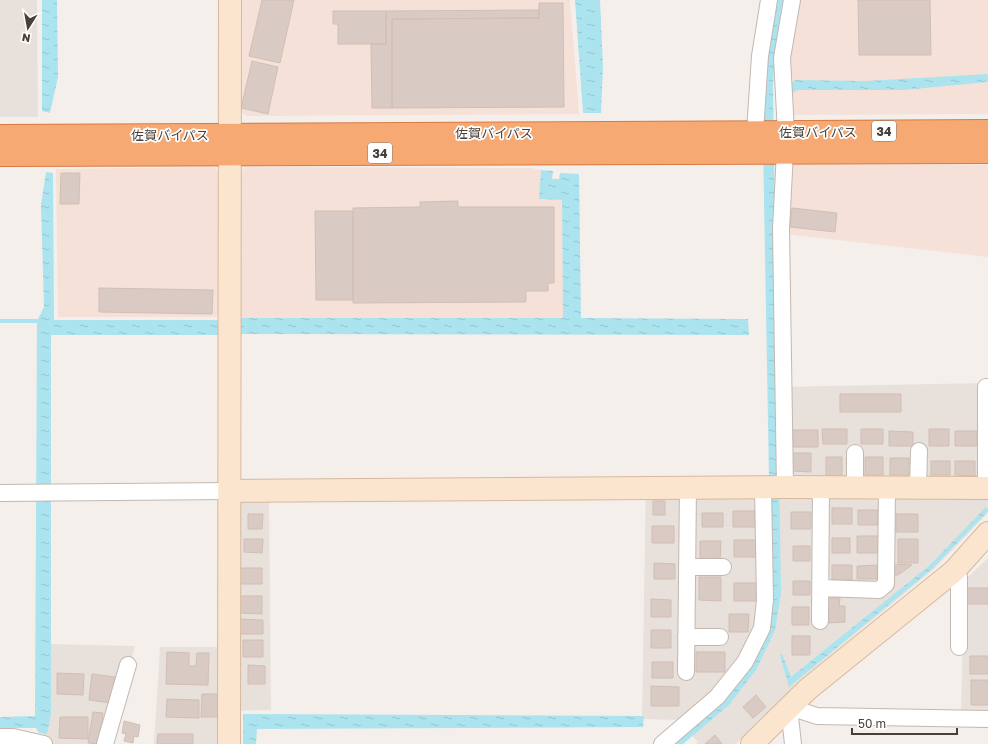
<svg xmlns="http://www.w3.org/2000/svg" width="988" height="744" font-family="'Golos Text','Noto Sans JP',sans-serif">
	<defs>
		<pattern id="water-ripples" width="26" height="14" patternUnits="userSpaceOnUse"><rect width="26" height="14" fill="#abe4ee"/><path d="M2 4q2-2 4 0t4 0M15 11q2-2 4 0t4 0" fill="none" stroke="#95c5cd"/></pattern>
	</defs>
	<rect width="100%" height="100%" fill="#f5efeb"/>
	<path fill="#e8e0da" d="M0 0H37L38 117H0Z
		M988 383V513L933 570 801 679 736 744H696L698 742 677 720 642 719 646 478H777L776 387Z
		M269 498 271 710 222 711V744H154L160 647H221L220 499Z
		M988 558V713H961L964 581Z
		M49 644 135 646 109 744H43Z"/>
	<path fill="#f5e1d8" d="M239 0H570L579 114 247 116 238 111Z
		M798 0H988V114L790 115 786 61Z
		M789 165H988V257L784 234Z
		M214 167 218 172V317H58L56 169Z
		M245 167 531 168 541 170 540 199 562 200 563 318H240V172Z"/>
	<path fill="url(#water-ripples)" d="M42 0H57L58 77 50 113 42 111Z
		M575 0H600L603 66 601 113H583Z
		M775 0H783L775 50 773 87 781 593 775 630 756 670 729 705 683 744H669L721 699 771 593 762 87Z
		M988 74V82L904 90H798L790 94V83L796 80 866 81Z
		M541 170 553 171 552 179H559L560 173 579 174 581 318 748 319 749 335 241 334 240 318H563L562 200 539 199Z
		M46 172 53 173 54 320H218L219 335H51V714L47 734 39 733 36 728H0V717L35 716 37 321 44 307 41 205Z
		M986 507 988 511 932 569 789 687 780 655 782 654 791 677 930 565Z
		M243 714 644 716 643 727 257 729 256 744H243Z"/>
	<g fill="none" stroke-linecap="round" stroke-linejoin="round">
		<path stroke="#abe4ee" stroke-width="4" d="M0 321H37"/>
	</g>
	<path fill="#d9cbc4" stroke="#d1beb4" d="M262 0H294L280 63 249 56Z
		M858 0H930L931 55H859Z
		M539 3H563L564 107 392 108V19L539 18Z
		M539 10V18L392 19V108H372L371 44H386V11Z
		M333 11H386V44H338V24H333Z
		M252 61 278 67 268 114 241 108Z
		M61 173H80L79 204H60Z
		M458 201V207H554V283H548V291H526V302L353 303V208L420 207V202Z
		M792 208 837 213 835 232 790 227Z
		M315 211H353V300H316Z
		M99 288 213 290 212 314 99 312Z
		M840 394H901V412H840Z
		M822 429H847V444H823Z
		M861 429H883V444H861Z
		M929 429H949V446H929Z
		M793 430H818V447H793Z
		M889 431 913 432V446H889Z
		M955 431H977V446H955Z
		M792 453H811V472L792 471Z
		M826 457H842V477L826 476Z
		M865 457H883V475H865Z
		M890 458H909V475H890Z
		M931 461H950V475H931Z
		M955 461H975V476L955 475Z
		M653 501H665V515H653Z
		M832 508H852V524H832Z
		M858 510H878V525H858Z
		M733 511H755V527H733Z
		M791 512H811V529H791Z
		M702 513H723V527H702Z
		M248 514H263L262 529H248Z
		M896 514H918V532H896Z
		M652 526H674V543H652Z
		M857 536H879V553H857Z
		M832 538H850V553H832Z
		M244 539H263L262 553 244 552Z
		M898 539H918V563H898Z
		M734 540H756V557H734Z
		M700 541H721L720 560H700Z
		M793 546H810V561H793Z
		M654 563 675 564V579H654Z
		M893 564 912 565 898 575H893Z
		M832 565H852V580H832Z
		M877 565V579H857V566Z
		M239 568H262V584H239Z
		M699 577H721V601L699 600Z
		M793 581H810V595H793Z
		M734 583H757V601H734Z
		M967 588H988V604H967Z
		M239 596H262V614L239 613Z
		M827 598H840L839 606H845V622L827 623Z
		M651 599 671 600V617H651Z
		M792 607H809V625H792Z
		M729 614H749L748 632H729Z
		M237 619 263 620V634H237Z
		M651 630H671V648H651Z
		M792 636H810V655H792Z
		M243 640H263V657H243Z
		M167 652 189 653V666H196L197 653H209L208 685 166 684Z
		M696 652H725V672H696Z
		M970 656H988V674H970Z
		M652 662H673V678H652Z
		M248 665 265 666V684H248Z
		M57 673 84 674 83 695 57 694Z
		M92 674 115 677 111 703 89 700Z
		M971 680H988V705H971Z
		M651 686 679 687V706H651Z
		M202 694H218V717H201Z
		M756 695 766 707 753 718 743 707Z
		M167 699 199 700V718L166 717Z
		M93 712 103 713 99 744 88 743Z
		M60 717H88V739L59 738Z
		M124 721 140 725 138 737 134 736 133 743 124 741 126 734 122 733Z
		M158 734H193V744H157Z
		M715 735 722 744H705Z"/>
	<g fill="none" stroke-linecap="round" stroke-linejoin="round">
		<defs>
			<path id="street" d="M755 132 760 56 769 0
				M785 487 781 229 786 132 782 58 792 0
				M855 488V453
				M918 488 919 451
				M986 488V387
				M0 493 229 491
				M687 567H723
				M954 571 959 577V647
				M821 588 879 590 886 584 887 488
				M820 621 821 487
				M686 637H720
				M686 672 688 488
				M0 737H13L44 744
				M105 744 128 665
				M662 744 717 697 745 662 762 628 765 600 763 487
				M793 744 789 707 817 716 988 719"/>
			<path id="secondary" d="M229 491 785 487 988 488
				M229 744 230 0
				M752 744 808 689 954 571 988 533"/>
			<path id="highway" d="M0 136 988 131
				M0 155 988 152"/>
		</defs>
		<use href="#street" stroke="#c3b8b1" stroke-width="18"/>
		<use href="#secondary" stroke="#d5b99f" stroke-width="24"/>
		<use href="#highway" stroke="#d77a43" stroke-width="24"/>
		<use href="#street" stroke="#fff" stroke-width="16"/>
		<use href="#secondary" stroke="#fce5ce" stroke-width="22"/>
		<use href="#highway" stroke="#f7a974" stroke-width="22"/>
	</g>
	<g text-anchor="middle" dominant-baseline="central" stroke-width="3.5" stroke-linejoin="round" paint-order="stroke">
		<g fill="#fff" stroke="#807974" stroke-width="1">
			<rect x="872" y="121" width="24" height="20" rx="3"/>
			<rect x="368" y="143" width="24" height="20" rx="3"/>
		</g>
		<g font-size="12" font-weight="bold" fill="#493f39">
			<text x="884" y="131">34</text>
			<text x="380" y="153">34</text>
		</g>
		<g font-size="13" fill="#493f39" stroke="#fff">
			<text x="818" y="132">佐賀バイパス</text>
			<text x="494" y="133">佐賀バイパス</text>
			<text x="170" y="135">佐賀バイパス</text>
		</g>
	</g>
	<g transform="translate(28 28) rotate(191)" stroke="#ffffff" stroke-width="3" paint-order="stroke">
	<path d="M0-3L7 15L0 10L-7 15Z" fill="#493f39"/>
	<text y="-6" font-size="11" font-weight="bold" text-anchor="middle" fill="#493f39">N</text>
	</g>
	<path d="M852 728v6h105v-6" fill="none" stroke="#493f39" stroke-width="2"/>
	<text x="858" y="728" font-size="12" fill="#493f39" stroke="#ffffff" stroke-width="3" paint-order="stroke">50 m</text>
</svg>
